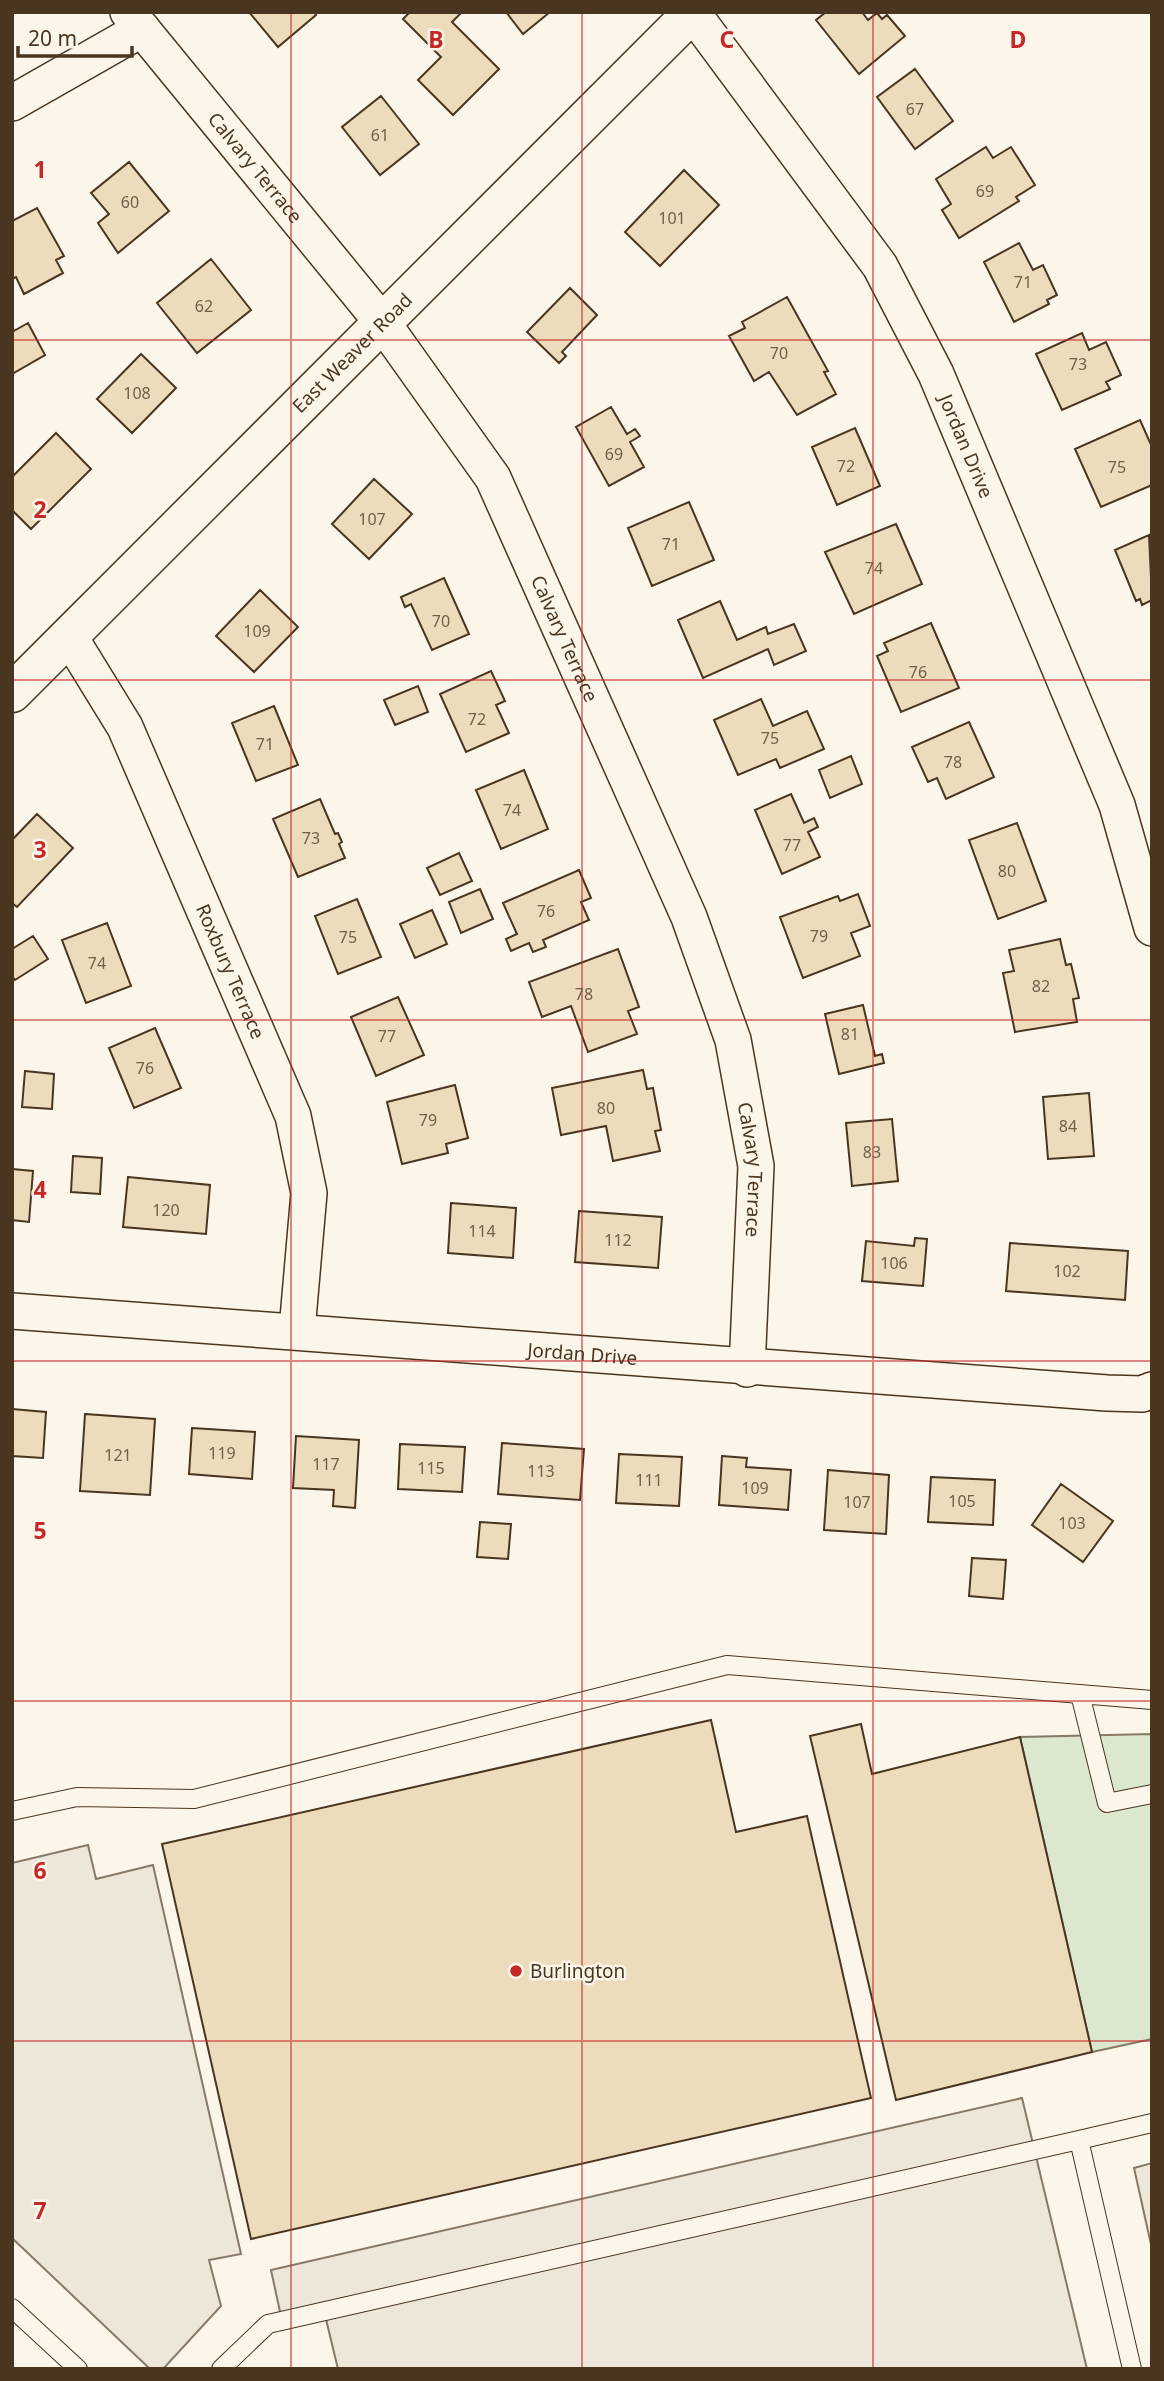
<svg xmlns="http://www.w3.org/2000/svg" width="1164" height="2381" font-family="'Noto Sans',sans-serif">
	<rect width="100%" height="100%" fill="#fbf6e9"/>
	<path fill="#dce7d0" stroke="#887966" stroke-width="2" d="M1152 1734V2039L1092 2052 1020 1737Z"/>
	<path fill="#ede7d9" stroke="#887966" stroke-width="2" d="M88 1845 96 1879 153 1865 241 2254 209 2260 221 2306 163 2369H150L12 2238V1863Z
		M1022 2098 1087 2369H338L324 2311 282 2321 271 2270Z
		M1152 2163V2249L1134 2168Z"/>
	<path fill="#ecdcbc" stroke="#4a3520" stroke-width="2" d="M249 12H314L316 15 278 47Z
		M410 12H462L452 22 499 69 453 115 418 80 441 57 403 19Z
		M506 12H550L523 34Z
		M826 12H862L868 20 877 13 882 19 887 15 905 36 859 74 816 20Z
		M915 69 953 121 915 149 877 97Z
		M381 96 419 144 380 175 342 127Z
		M986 147 993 158 1011 147 1035 185 1016 197 1019 201 959 238 942 210 951 204 936 179Z
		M129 162 169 211 118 253 98 223 109 214 91 193Z
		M684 170 719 205 660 266 625 232Z
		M37 208 64 256 56 260 63 273 24 294 16 277 12 279V221Z
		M1019 243 1033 270 1043 265 1057 295 1047 300 1049 304 1014 322 984 262Z
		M211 259 251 310 197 353 157 303Z
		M570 288 597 315 562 352 566 356 559 363 527 332Z
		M787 297 828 371 824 372 836 394 797 415 769 372 754 381 729 336 745 328 742 322Z
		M28 323 45 355 12 374V332Z
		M1082 333 1089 350 1106 342 1121 375 1106 382 1110 389 1062 410 1036 354Z
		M141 354 176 388 132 433 97 399Z
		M611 407 627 434 635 429 640 436 630 442 644 467 609 486 576 427Z
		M1140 420 1152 447V485L1101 507 1075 449Z
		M855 428 880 486 837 505 812 447Z
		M56 433 91 469 31 529 12 510V477Z
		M374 479 412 514 369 559 332 524Z
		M689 502 714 560 652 586 628 528Z
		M896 524 922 584 854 614 825 552Z
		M1149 535 1152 600 1142 605 1140 599 1136 601 1115 550Z
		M444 578 469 634 432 650 411 604 405 607 401 597Z
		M260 590 298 627 254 672 216 636Z
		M720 601 737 640 766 627 768 634 794 624 806 651 774 665 768 649 703 678 678 620Z
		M931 623 959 688 901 712 877 656 888 651 884 643Z
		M491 671 505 701 496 705 509 733 466 752 440 694Z
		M418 686 428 712 395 725 384 700Z
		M761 699 773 726 807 711 824 749 780 768 776 759 738 775 714 720Z
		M274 706 298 765 256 781 232 723Z
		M969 722 994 777 946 799 937 778 928 782 912 747Z
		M851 756 862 784 830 798 819 770Z
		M524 770 548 829 501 849 476 790Z
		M791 794 804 823 814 818 818 827 808 832 820 857 782 874 755 810Z
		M320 799 335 834 338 833 342 842 339 844 345 858 298 877 273 819Z
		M37 814 73 848 17 907 12 903V840Z
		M1017 823 1046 901 998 919 969 840Z
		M459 853 472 881 440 895 427 868Z
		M579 870 591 898 581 902 589 920 543 940 546 947 533 952 529 943 511 951 506 939 517 934 503 903Z
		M480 889 493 919 461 933 449 902Z
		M858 894 870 926 851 933 860 956 803 978 780 917 838 896 840 901Z
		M357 899 381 957 338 974 315 916Z
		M432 910 447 944 415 958 400 924Z
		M107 923 131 986 86 1003 62 940Z
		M33 936 48 959 15 980 12 976V949Z
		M1060 939 1066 965 1071 964 1079 998 1073 999 1077 1022 1015 1032 1003 973 1014 971 1009 950Z
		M618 949 639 1007 628 1011 637 1034 588 1052 571 1006 542 1017 529 982Z
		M398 997 424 1055 376 1076 351 1017Z
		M863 1005 875 1056 882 1054 884 1063 839 1074 825 1014Z
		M155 1028 181 1088 134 1108 109 1048Z
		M643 1070 647 1089 653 1088 661 1130 655 1131 660 1151 613 1161 606 1126 561 1135 552 1088Z
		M25 1071 54 1074 52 1109 22 1107Z
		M455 1085 468 1138 446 1144 448 1153 402 1164 387 1102Z
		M1089 1093 1094 1156 1048 1159 1043 1097Z
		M892 1119 898 1181 852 1186 846 1123Z
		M73 1156 102 1158 100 1194 71 1192Z
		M12 1169 33 1171 29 1222 12 1220Z
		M128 1177 210 1185 206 1234 123 1227Z
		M451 1203 516 1208 513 1258 448 1253Z
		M579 1211 662 1217 658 1268 575 1262Z
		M915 1238 927 1239 923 1286 862 1281 866 1241 914 1246Z
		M1010 1243 1128 1251 1125 1300 1006 1291Z
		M12 1409 46 1412 43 1458 12 1456Z
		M85 1414 155 1419 150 1495 80 1491Z
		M192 1428 255 1432 252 1479 189 1474Z
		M296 1436 359 1440 355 1508 333 1506 334 1490 293 1488Z
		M502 1443 584 1449 580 1500 498 1494Z
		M400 1444 465 1447 462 1492 398 1489Z
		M619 1454 682 1457 679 1506 616 1503Z
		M722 1456 747 1458 746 1467 791 1470 788 1510 719 1505Z
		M828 1470 889 1475 886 1534 824 1530Z
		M931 1477 995 1480 993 1525 928 1522Z
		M1061 1484 1113 1521 1083 1562 1032 1525Z
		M480 1522 511 1524 508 1559 477 1557Z
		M972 1558 1006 1560 1003 1599 969 1596Z
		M711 1720 736 1832 807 1816 871 2098 251 2239 162 1844Z
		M861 1724 872 1774 1020 1737 1092 2052 896 2100 810 1736Z"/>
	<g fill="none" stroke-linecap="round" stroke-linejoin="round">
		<defs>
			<path id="lane" d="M1080 1694 1107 1803 1152 1794
				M12 1811 77 1797 194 1799 727 1665 1152 1700
				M1079 2140 1152 2123
				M12 2308 78 2369
				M221 2369 268 2324 1079 2140 1132 2369"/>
			<g id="street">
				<path id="s1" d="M128 12 382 322 493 478 689 917 733 1040 756 1166 747 1369"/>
				<path id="s2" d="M692 12 880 266 936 374 1117 805 1152 928"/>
				<path d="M12 103 142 29"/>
				<path id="s3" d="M69 636 125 727 293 1116 309 1193 297 1330"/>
				<path id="s4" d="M12 1311C377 1336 742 1368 1107 1393L1142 1394 1152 1390"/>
			</g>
			<g id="secondary">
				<path id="s5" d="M12 693 693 12"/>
			</g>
		</defs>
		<use href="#lane" stroke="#4a3520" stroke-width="20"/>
		<use href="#street" stroke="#4a3520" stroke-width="38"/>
		<use href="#secondary" stroke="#4a3520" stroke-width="41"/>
		<use href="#lane" stroke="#fbf6e9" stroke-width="18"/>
		<use href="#street" stroke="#fbf6e9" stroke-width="35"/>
		<use href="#secondary" stroke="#fbf6e9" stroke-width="38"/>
	</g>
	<path fill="none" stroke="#c62828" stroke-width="2" stroke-opacity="0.55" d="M291 12V2369M582 12V2369M873 12V2369M12 340H1152M12 680H1152M12 1020H1152M12 1361H1152M12 1701H1152M12 2041H1152"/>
	<circle fill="#c62828" stroke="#fbf6e9" stroke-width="2.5" cx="516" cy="1971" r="7"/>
	<g text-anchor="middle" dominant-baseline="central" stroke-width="5" stroke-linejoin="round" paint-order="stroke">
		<g font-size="16" fill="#725f47">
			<text x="915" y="109">67</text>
			<text x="380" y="135">61</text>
			<text x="985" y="191">69</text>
			<text x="130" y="202">60</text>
			<text x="672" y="218">101</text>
			<text x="1023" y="282">71</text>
			<text x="204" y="306">62</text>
			<text x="779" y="353">70</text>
			<text x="1078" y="364">73</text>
			<text x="137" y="393">108</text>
			<text x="614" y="454">69</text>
			<text x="846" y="466">72</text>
			<text x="1117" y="467">75</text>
			<text x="372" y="519">107</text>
			<text x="671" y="544">71</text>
			<text x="874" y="568">74</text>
			<text x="441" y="621">70</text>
			<text x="257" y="631">109</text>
			<text x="918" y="672">76</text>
			<text x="477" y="719">72</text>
			<text x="770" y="738">75</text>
			<text x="265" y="744">71</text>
			<text x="953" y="762">78</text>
			<text x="512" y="810">74</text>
			<text x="311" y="838">73</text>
			<text x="792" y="845">77</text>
			<text x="1007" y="871">80</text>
			<text x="546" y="911">76</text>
			<text x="819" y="936">79</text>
			<text x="348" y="937">75</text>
			<text x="97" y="963">74</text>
			<text x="1041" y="986">82</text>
			<text x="584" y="994">78</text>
			<text x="850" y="1034">81</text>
			<text x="387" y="1036">77</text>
			<text x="145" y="1068">76</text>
			<text x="606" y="1108">80</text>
			<text x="428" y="1120">79</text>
			<text x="1068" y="1126">84</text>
			<text x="872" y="1152">83</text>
			<text x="166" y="1210">120</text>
			<text x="482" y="1231">114</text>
			<text x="618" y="1240">112</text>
			<text x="894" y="1263">106</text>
			<text x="1067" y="1271">102</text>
			<text x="222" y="1453">119</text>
			<text x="118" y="1455">121</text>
			<text x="326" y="1464">117</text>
			<text x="431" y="1468">115</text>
			<text x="541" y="1471">113</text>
			<text x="649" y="1480">111</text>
			<text x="755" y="1488">109</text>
			<text x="962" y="1501">105</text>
			<text x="857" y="1502">107</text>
			<text x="1072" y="1523">103</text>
		</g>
		<g font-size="19" fill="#4a3520" stroke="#fbf6e9">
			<text stroke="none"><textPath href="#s1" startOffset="201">Calvary Terrace</textPath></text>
			<text stroke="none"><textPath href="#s5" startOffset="481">East Weaver Road</textPath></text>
			<text stroke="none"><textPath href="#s2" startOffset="516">Jordan Drive</textPath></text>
			<text stroke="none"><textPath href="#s1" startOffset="768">Calvary Terrace</textPath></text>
			<text stroke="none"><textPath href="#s3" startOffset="373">Roxbury Terrace</textPath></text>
			<text stroke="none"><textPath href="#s1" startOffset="1335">Calvary Terrace</textPath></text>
			<text stroke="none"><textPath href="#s4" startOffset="572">Jordan Drive</textPath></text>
		</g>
		<g font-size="19" fill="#4a3520" stroke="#fbf6e9" text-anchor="start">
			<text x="530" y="1971">Burlington</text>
		</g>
	</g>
	<g font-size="23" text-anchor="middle" font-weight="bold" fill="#c62828" stroke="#fbf6e9" stroke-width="5" stroke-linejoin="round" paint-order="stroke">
		<text x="436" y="48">B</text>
		<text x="727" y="48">C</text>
		<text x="1018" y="48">D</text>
		<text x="40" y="178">1</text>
		<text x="40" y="518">2</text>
		<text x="40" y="858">3</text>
		<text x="40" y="1198">4</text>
		<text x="40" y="1539">5</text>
		<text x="40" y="1879">6</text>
		<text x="40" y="2219">7</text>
	</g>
	<rect width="1164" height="2381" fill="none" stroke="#4a3520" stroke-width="28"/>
	<path d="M18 46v10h114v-10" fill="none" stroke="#4a3520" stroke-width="3.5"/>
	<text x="28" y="46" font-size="21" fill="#4a3520" stroke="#fbf6e9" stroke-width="5" paint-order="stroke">20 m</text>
</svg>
